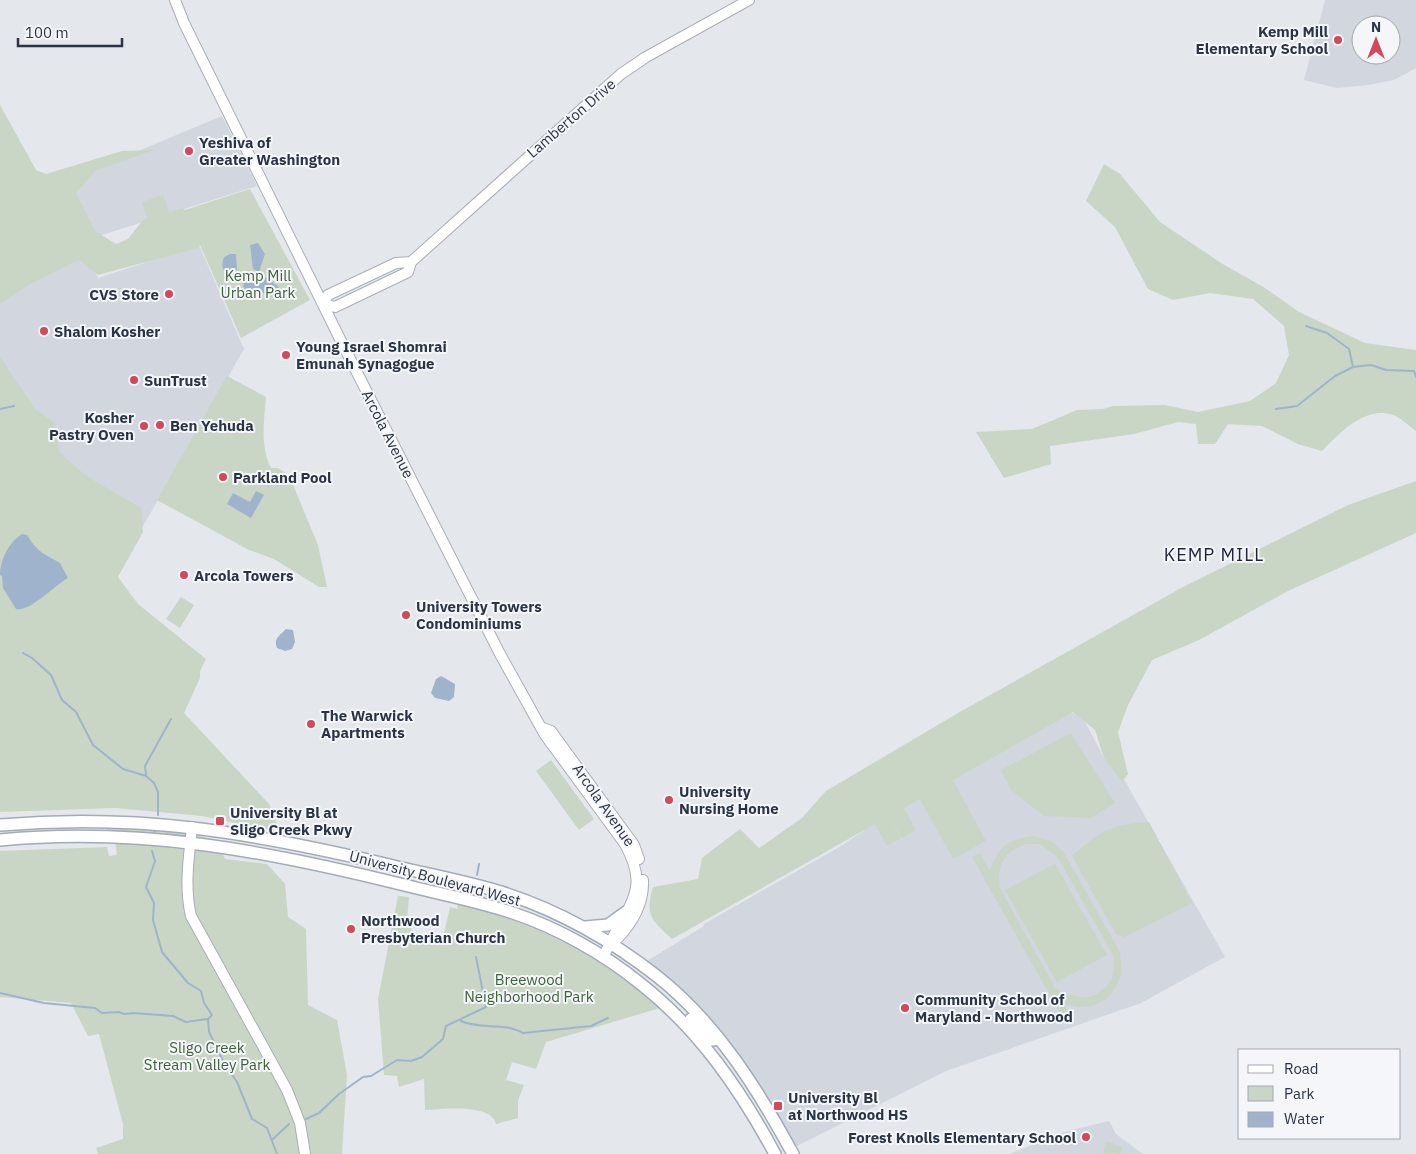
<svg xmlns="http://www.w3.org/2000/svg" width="1416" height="1154" font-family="'IBM Plex Sans',sans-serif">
	<rect width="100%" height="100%" fill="#e4e7ec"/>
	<path fill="#d2d6de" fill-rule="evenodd" d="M1325 0H1416V68L1394 80 1368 85 1337 88 1304 80ZM1361 25H1391V55H1361Z
		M222 116 257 186 80 242 98 278 199 245 244 349 142 528 57 458 0 370V292L52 187Z
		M1069 712 1082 716 1104 758 1125 781 1225 957 1141 1003 946 1071 795 1147 762 1087 720 1029 701 1008 647 961 704 926V924L841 846 875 823Z
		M1109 1121 1116 1134 1143 1154H1009L1064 1132Z"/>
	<path fill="#c9d6c5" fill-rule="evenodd" d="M0 105 36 170 46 174 122 151 154 150 95 171 76 193 95 231 116 244 128 239 143 220 147 218 142 202 163 195 169 212 182 208 185 210 250 189 310 300 241 338 200 245 198 248 98 275 79 260 32 283 0 304Z
		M1104 164 1120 174 1160 222 1221 263 1265 288 1299 312 1365 343 1416 350V431C1409 426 1401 418 1393 415 1366 405 1339 433 1322 451L1298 444 1262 426 1228 424 1215 444H1198L1196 424 1178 422 1134 434 1050 446 1051 464 1004 478 976 432 1032 429 1077 410 1103 409 1113 406 1165 405 1198 412 1250 401 1276 383 1289 355 1284 326 1253 299 1210 293 1173 300 1148 289 1115 227 1086 201Z
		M0 357 36 410 55 423 59 451 72 464 88 477 141 508 143 532 118 577 138 604 206 659 200 671V678L184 713 269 804 278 827 283 833 202 816 115 808 0 812Z
		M227 376 266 397C264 420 260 447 271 468H278L289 475 318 545 327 587H319L274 559 249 550 157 500Z
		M1416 481V533L1288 591 1199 640 1152 660 1128 705 1118 732 1128 774 1122 782 1104 758 1095 730 1073 712 953 780 986 841 953 859 920 799 904 808 916 830 902 838 889 816 901 838 887 846 875 824 672 939C651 920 645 915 653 887L698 879 702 858 740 829 759 848 802 818 826 791 958 713 1183 587 1348 505Z
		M181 597 194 605 180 628 166 619Z
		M1071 733 1115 803 1091 818 1044 816 1011 790 1001 770Z
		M551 760 594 819 579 830 536 771Z
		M97 815 126 818 216 840 225 859 267 864 285 884 288 917 306 929 308 1005 337 1020 347 1075 342 1154H98L96 1148 123 1139V1124L99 1034 88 1036 71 1003 0 997V851L107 847 109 856 117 855 115 840Z
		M1149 822 1192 903 1124 937 1116 934 1072 856C1102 830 1109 825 1149 822Z
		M1034 836 1051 841 1063 851 1120 952 1122 973 1115 989 1105 1000 1092 1006 1078 1007 1064 1004 1068 1013 1062 1017 972 857 980 853 990 871C999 846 1007 840 1034 836ZM1027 844H1039L1057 856 1113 955 1114 968 1112 979 1106 987 1097 994 1086 998 1064 994 1055 988 1000 888C996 866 1004 850 1027 844Z
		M1055 864 1107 955 1057 982 1005 890Z
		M398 896 409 897 407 919 412 931 442 942 450 907 458 909 457 904C533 921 602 956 660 1008L546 1042 536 1069 512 1062 506 1080 524 1085 518 1101V1118L496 1124C492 1103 441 1109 425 1110L424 1079 399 1087 397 1076 384 1075 378 999Z
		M1106 1141 1122 1147 1120 1154 1103 1153Z"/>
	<path fill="#9fb4cc" d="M258 243 265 254 259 272 253 269 250 245Z
		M230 254H236L237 270 229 276C222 270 221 266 224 257Z
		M261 274 279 287 274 296 261 292 247 294 243 286 246 282H256L258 275Z
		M256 491 264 495 251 518 227 504 233 493 250 502Z
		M22 534 27 535C39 554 42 552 60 563L68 578C54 586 30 612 16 609L3 588 2 576 0 575C0 560 8 543 22 534Z
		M286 629 293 630 295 642 292 649 285 651 277 648C273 639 280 635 286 629Z
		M441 676 455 684 454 697 449 701 435 698 431 693 436 679Z"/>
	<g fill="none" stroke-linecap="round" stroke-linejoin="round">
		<path stroke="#9fb4cc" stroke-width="2" d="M235 273 245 284
			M1306 326 1327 333 1349 349 1353 367
			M0 409 14 406
			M1276 409 1297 406 1335 376 1353 367 1371 365 1386 370 1414 371 1416 377
			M23 653 32 658 51 675 62 700 76 712 93 745 123 769 146 776 154 783 158 792V815
			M146 775 145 766 171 719
			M154 832 155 831
			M152 851 155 861 146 887 154 903 153 920 162 952 188 983 201 991 204 1003 212 1015 208 1019 209 1032 223 1061 237 1082 252 1119 267 1128 277 1154
			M477 875 479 864
			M0 993 44 1003 95 1008 102 1013 119 1012 124 1014 133 1013 173 1016 186 1022 207 1019
			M461 1021C480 1030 505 1022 523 1033L591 1026 608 1018
			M306 1119 319 1113 339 1094 363 1077 371 1076 397 1060 411 1061 422 1057 443 1039 446 1026 486 1007 476 957
			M273 1139 289 1124"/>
		<defs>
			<path id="secondary" d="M175 0 184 23 340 339 500 654 545 735 625 844C644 879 638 893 619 926 613 936 609 946 603 957
				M411 262 396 263 328 295 323 304 335 307 408 272 411 262 621 74 646 57 749 0
				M543 728 551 731 634 845 639 859
				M192 827C189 857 184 886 191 916L287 1090 300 1123 305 1154
				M618 938C633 922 644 902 643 880"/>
			<path id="primary" d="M0 825C137 813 248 832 381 863 421 873 462 880 501 892 558 910 611 940 658 977 717 1024 757 1088 793 1154
				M0 840C139 827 262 850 396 883 435 893 475 900 513 913 558 928 604 954 641 984 699 1030 740 1089 775 1154
				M585 927 608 925 626 912
				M691 1019 712 1040 719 1039"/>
		</defs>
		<use href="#secondary" stroke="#a9aeb7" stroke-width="12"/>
		<use href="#primary" stroke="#a3abb8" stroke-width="14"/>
		<use href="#secondary" stroke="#fff" stroke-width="10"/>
		<use href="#primary" stroke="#fff" stroke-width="11"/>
	</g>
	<g fill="#d1495b" stroke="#f4f6f9" stroke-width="2">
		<circle cx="1338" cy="40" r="5"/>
		<circle cx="189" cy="151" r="5"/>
		<circle cx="169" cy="294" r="5"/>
		<circle cx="44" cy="331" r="5"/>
		<circle cx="286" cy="355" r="5"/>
		<circle cx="134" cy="380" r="5"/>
		<circle cx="160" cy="425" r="5"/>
		<circle cx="144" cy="426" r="5"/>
		<circle cx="223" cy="477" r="5"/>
		<circle cx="184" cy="575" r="5"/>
		<circle cx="406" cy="615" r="5"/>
		<circle cx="311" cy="724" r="5"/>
		<circle cx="669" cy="800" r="5"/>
		<rect x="215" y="816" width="10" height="10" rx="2.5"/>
		<circle cx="351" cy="929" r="5"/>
		<circle cx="905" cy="1008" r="5"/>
		<rect x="773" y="1101" width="10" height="10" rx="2.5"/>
		<circle cx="1086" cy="1137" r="5"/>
	</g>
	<g text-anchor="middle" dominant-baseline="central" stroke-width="4" stroke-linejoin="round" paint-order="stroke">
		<g font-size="15" font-weight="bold" fill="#2b3445" stroke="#f4f6f9" text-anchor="start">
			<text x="1328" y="31" text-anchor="end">Kemp Mill<tspan x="1328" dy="17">Elementary School</tspan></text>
			<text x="199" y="142">Yeshiva of<tspan x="199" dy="17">Greater Washington</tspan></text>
			<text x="159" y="294" text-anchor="end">CVS Store</text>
			<text x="54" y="331">Shalom Kosher</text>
			<text x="296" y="346">Young Israel Shomrai<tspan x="296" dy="17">Emunah Synagogue</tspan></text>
			<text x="144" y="380">SunTrust</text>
			<text x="134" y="417" text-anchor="end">Kosher<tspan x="134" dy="17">Pastry Oven</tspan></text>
			<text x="170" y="425">Ben Yehuda</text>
			<text x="233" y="477">Parkland Pool</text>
			<text x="194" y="575">Arcola Towers</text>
			<text x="416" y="606">University Towers<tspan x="416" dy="17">Condominiums</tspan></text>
			<text x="321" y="715">The Warwick<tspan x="321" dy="17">Apartments</tspan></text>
			<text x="679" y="791">University<tspan x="679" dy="17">Nursing Home</tspan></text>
			<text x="230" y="812">University Bl at<tspan x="230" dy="17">Sligo Creek Pkwy</tspan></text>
			<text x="361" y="920">Northwood<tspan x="361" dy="17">Presbyterian Church</tspan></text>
			<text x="915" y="999">Community School of<tspan x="915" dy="17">Maryland - Northwood</tspan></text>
			<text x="788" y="1097">University Bl<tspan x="788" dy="17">at Northwood HS</tspan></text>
			<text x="1076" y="1137" text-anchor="end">Forest Knolls Elementary School</text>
		</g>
		<g font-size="15" fill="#2b3445" stroke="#f4f6f9">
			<text transform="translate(571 118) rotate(-41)">Lamberton Drive</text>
			<text transform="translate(388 434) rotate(63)">Arcola Avenue</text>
			<text transform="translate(604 805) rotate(55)">Arcola Avenue</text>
			<text transform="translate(435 878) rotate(15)">University Boulevard West</text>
		</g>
		<g font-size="15" fill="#3f6138" stroke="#f4f6f9">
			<text x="258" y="275">Kemp Mill<tspan x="258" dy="17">Urban Park</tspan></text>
			<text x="529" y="979">Breewood<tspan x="529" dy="17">Neighborhood Park</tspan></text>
			<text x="207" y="1047">Sligo Creek<tspan x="207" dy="17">Stream Valley Park</tspan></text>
		</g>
		<g font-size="18" letter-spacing="1" fill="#1d2536" stroke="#f4f6f9">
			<text x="1214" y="554">KEMP MILL</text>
		</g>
	</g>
	<rect x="1238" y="1049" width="162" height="90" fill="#f4f6f9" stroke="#a4a8b1"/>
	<rect x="1248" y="1065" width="25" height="8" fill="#ffffff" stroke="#a4a8b1"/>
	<text x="1284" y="1074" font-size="15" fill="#2b3445">Road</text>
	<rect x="1248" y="1086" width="25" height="15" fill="#c9d6c5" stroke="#a4a8b1"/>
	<text x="1284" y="1099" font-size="15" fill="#2b3445">Park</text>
	<rect x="1248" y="1112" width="25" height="15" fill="#9fb4cc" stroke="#a4a8b1"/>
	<text x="1284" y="1124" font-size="15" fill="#2b3445">Water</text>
	<g transform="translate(1376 40)"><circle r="24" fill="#f4f6f9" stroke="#a4a8b1"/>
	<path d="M0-4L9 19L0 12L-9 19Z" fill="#d1495b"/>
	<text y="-8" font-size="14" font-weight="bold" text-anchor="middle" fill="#2b3445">N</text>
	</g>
	<path d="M18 38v8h104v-8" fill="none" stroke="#2b3445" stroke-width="2.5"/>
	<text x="25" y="38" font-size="15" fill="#2b3445" stroke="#f4f6f9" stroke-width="4" paint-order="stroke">100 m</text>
</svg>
